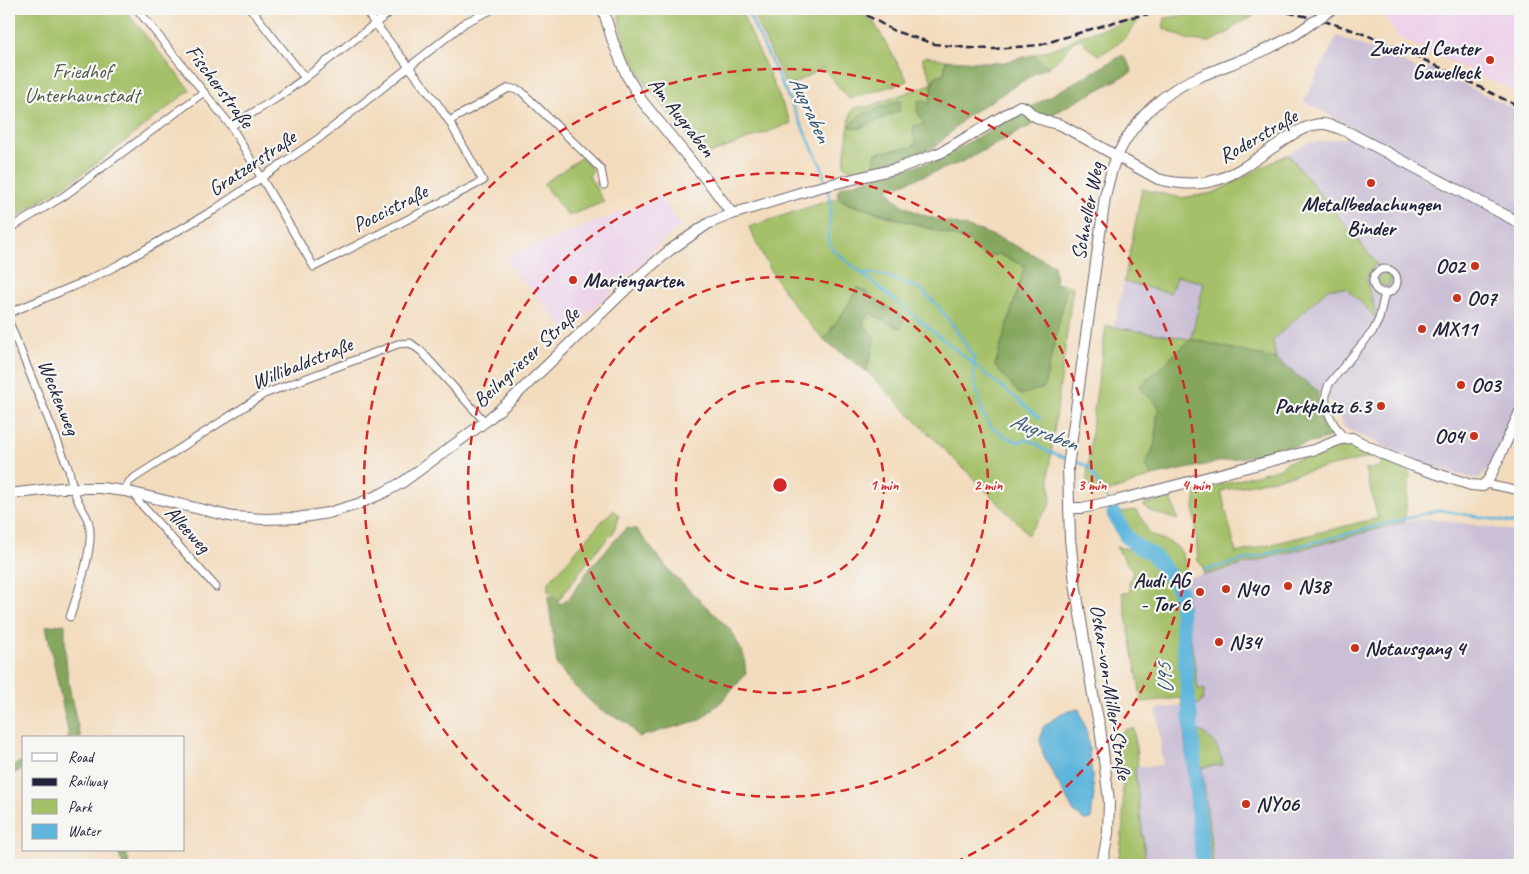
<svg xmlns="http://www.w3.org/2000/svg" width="1529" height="874" font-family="Caveat,sans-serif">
	<rect width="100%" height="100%" fill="#f6f6f2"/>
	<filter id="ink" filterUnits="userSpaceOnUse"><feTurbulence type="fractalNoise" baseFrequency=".02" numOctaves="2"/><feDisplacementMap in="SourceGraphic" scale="10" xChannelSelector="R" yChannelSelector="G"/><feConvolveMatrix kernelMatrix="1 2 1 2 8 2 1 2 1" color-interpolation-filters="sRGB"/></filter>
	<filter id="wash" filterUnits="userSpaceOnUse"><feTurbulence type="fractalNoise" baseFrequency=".0096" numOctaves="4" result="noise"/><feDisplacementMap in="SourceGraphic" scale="20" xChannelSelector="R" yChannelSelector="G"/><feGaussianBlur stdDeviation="1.12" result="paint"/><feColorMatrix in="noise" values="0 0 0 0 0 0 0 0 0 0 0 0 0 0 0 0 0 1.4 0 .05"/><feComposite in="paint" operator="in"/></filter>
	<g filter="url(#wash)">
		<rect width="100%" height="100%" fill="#f3dcbe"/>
		<path fill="#ecd1ea" d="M1381 9H1520V94L1398 37Z
			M660 197 681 227 662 241 643 262 568 332 503 258Z"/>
		<path fill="#cbbfd5" d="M1337 36 1397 59 1426 74V66L1520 112V401L1488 469 1479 478H1471L1440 469 1401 454 1345 428 1331 401 1276 359 1273 340 1329 288H1346L1374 317 1375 307 1366 278 1369 269 1377 263 1288 154 1308 143 1348 138 1353 128 1304 101Z
			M1176 276 1204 283 1191 339 1114 327 1124 282 1169 293Z
			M1435 519 1520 532V865H1131L1144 850 1135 767 1163 765 1157 709 1200 704 1182 579 1217 572 1314 544 1407 521Z"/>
		<path fill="#a4c068" stroke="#637152" d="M9 9H124L190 90 88 170 9 222Z
			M618 9H740L791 123 704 156 648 87 623 42Z
			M750 9H852L873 21 908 81 849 99 823 68 787 87Z
			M1195 14 1254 16 1237 24 1229 32 1210 42 1189 40 1163 28 1165 18Z
			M1139 18C1132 35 1114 47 1099 55L1088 48 1082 39 1074 41 1062 56 1049 67 1033 55 1064 45 1079 36Z
			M926 56 946 60 944 73 934 78C931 93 925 141 911 147 901 151 887 151 876 153L874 165C865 167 852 173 844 166 844 160 850 113 852 110 856 106 862 107 867 107L931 84V79L923 61V58Z
			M1288 154 1377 264C1356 280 1376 295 1375 317L1346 288H1329L1273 340 1276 359 1191 340 1158 406 1155 444 1145 465 1152 476 1100 495 1095 494 1086 486 1093 418 1106 326 1191 339 1204 283 1177 276 1170 293 1124 282 1142 189 1181 198 1213 193Z
			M582 157 593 170 589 176 604 202 568 216 543 184Z
			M839 198 848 204 970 241 975 249 998 254 1025 266 995 366 1056 283 1073 287 1049 470 1051 504 1027 535 1022 527 866 371 872 352 863 323 869 313 899 328 905 318 858 287 848 305 824 340C792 307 767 269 749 227L821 203Z
			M1379 280a6 6 0 1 1 12 0a6 6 0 1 1-12 0Z
			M1344 445 1359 448 1372 457 1221 491 1236 553 1378 518 1365 469 1376 468 1383 463 1388 462 1408 471 1410 475 1404 522 1204 575 1203 567 1198 561 1194 507 1196 492 1280 468 1288 462Z
			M1171 497 1178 520 1152 512 1143 505Z
			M614 510 619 516 613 533 594 553 559 600 548 591V583L604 519Z
			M1134 510C1144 515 1143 526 1150 533 1153 537 1160 538 1164 540 1186 548 1184 558 1187 578L1182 579 1198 689H1204C1204 707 1198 705 1182 706L1181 698 1142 702 1122 593 1130 592 1129 582 1133 572 1116 547 1152 553 1127 534 1117 513Z
			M1126 729H1134L1138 767 1135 768 1146 865H1117C1124 835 1125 803 1121 772 1120 762 1116 751 1117 741 1117 735 1121 732 1126 729Z
			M1199 731C1212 736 1221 751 1223 765L1202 767 1213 865H1197L1184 732Z"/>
		<path fill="#83a65c" stroke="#52644c" d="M1033 55 1049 67 1037 72 967 116 938 145 905 158 874 165 876 153 911 147 917 143 913 135 914 126 924 124 917 111 918 101 925 100 929 105 934 78 944 73 946 60 1000 63Z
			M1123 55 1131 67 1132 72 962 162 888 189C904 218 952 221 981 231 1006 240 1030 253 1054 265L1056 283 1066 291 1044 388 1020 395 995 366 1025 266 998 254 988 257 975 249 970 241 848 203 839 198 837 193 840 187 937 160Z
			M901 100 899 111 858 129 851 127 850 125 860 115Z
			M858 287 905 319 900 328 869 313 863 323 875 339 866 371 824 340 848 305Z
			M1191 339 1276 359 1318 391 1320 413 1330 430V436L1326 439 1315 442 1152 476 1145 465 1155 444 1158 406 1139 387Z
			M626 528 636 529 672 574 731 630 744 656 746 674 722 701 700 720 638 737 628 723 600 710 572 684 557 665 548 597 552 596 561 604 569 599 589 569Z
			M65 624C64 665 70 698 81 738H67L69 736 46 626Z
			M24 760V768L9 776V768Z
			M117 850H125L130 865H123Z"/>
		<path fill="#5fb6dc" stroke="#406c8c" d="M1079 709 1087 733 1094 794 1091 819 1084 820 1074 812 1044 757 1040 741 1043 727 1062 713Z"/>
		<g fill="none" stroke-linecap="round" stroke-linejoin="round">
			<path stroke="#5fb6dc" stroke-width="2.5" d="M746 9 822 168 825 182
				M827 188 831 202 828 240 833 250 1040 418
				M861 273 883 275 921 289 937 305 955 328 974 358V379L978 395 983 414 990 426 1006 437 1019 442 1026 440 1036 443 1042 449 1066 458
				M1071 460 1088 466 1108 500
				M1110 505 1126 536 1137 546 1152 554 1172 578 1179 590 1189 706
				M1205 570 1440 510 1520 524
				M1172 578 1183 575
				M1191 731 1203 865"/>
			<path stroke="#5fb6dc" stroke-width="15" d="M1114 514 1126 536 1137 546 1152 554 1172 578 1179 590 1203 865"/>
		</g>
	</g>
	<g filter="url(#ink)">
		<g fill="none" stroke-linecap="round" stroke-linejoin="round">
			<defs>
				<path id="street" d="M137 9 231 126 314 267 483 181 449 121 437 103 364 9
					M251 9 305 78
					M449 121 509 88 521 91 601 169 604 185
					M231 126 277 98 305 78 394 9
					M9 229 64 196 204 92
					M1373 281a12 12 0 1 1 24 0a12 12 0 1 1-24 0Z
					M9 313 86 281 118 265 214 210 318 139 466 22 493 9
					M9 322 69 470C71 482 74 493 79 503 82 510 88 517 89 524 95 546 77 595 70 617
					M1344 438C1331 422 1320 404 1329 384L1373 331 1379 319 1385 293
					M1486 484 1520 491
					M125 491 129 482 134 478 264 394 398 344 410 343 421 351 485 422
					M135 494 139 502 216 587"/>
				<path id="secondary" d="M603 9 613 42 627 76 642 101 713 188 732 214
					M9 494 60 488H101L125 491 233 517 264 519 297 518 328 513 358 504 383 493 403 482 485 422 512 399 644 272 670 250 709 223 732 214 816 188 899 168 923 159 942 152 1020 106C1027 107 1028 111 1033 115 1041 121 1051 122 1061 125L1158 179C1216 194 1238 171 1284 140 1294 133 1309 124 1322 124 1331 124 1340 129 1348 132L1520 223
					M1069 508H1082L1115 501 1317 449 1341 439 1352 438 1383 454 1413 466 1471 485 1483 486 1489 479 1520 412
					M1102 865 1108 833 1109 801 1100 727 1094 701 1075 583 1070 539 1068 467 1105 197C1108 184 1111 169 1117 156 1134 120 1163 91 1201 76 1234 62 1264 53 1296 34"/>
			</defs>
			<use href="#street" stroke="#6b6369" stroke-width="9"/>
			<use href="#secondary" stroke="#6b6369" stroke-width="12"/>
			<use href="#street" stroke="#fff" stroke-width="7"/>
			<use href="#secondary" stroke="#fff" stroke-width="10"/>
			<path stroke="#22223b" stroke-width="2.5" stroke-dasharray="8 4" stroke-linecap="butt" d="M856 9 894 31 935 44 967 48 994 49 1040 45 1127 18 1178 9
				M1264 9C1357 20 1437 67 1520 107"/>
			<defs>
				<path id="secondary-bridge" d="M1296 34 1332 9"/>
			</defs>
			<use href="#secondary-bridge" stroke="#6b6369" stroke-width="12" stroke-linecap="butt"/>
			<use href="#secondary-bridge" stroke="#fff" stroke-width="10"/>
		</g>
	</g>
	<g fill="none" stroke="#d62828" stroke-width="2.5" stroke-dasharray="9 6">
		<circle cx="780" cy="485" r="104"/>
		<circle cx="780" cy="485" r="208"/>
		<circle cx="780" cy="485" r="312"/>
		<path d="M611 865A416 416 0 1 1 949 865"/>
	</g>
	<g fill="#c8321e" stroke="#f6f6f2" stroke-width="2">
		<circle cx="1490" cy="60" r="5"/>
		<circle cx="1371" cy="183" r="5"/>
		<circle cx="1475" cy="266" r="5"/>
		<circle cx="573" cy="280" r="5"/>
		<circle cx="1457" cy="298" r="5"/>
		<circle cx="1422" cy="329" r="5"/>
		<circle cx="1461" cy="385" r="5"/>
		<circle cx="1381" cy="406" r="5"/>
		<circle cx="1474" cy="436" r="5"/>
		<circle cx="1288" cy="586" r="5"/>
		<circle cx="1226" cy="589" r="5"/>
		<circle cx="1200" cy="592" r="5"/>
		<circle cx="1219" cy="642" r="5"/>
		<circle cx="1355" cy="648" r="5"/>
		<circle cx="1246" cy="804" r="5"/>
	</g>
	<g text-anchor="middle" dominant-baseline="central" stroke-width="4.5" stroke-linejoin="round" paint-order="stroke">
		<g font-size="21" font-weight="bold" fill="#22223b" stroke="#f6f6f2" text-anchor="start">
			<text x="1480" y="48" text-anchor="end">Zweirad Center<tspan x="1480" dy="24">Gawelleck</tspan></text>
			<text x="1371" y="204" text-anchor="middle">Metallbedachungen<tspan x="1371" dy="24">Binder</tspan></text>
			<text x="1465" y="266" text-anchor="end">O02</text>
			<text x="583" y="280">Mariengarten</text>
			<text x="1467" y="298">O07</text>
			<text x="1432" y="329">MX11</text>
			<text x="1471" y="385">O03</text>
			<text x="1371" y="406" text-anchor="end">Parkplatz 6.3</text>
			<text x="1464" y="436" text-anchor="end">O04</text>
			<text x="1190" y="580" text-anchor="end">Audi AG<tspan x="1190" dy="24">- Tor 6</tspan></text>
			<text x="1298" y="586">N38</text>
			<text x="1236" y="589">N40</text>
			<text x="1229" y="642">N34</text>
			<text x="1365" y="648">Notausgang 4</text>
			<text x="1256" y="804">NY06</text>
		</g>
		<g font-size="21" fill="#50594b" stroke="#f6f6f2">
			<text x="82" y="71">Friedhof<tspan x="82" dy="24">Unterhaunstadt</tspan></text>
		</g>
		<g font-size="21" fill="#22223b" stroke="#f6f6f2">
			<text transform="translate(220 86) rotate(53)">Fischerstraße</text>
			<text transform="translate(682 117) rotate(52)">Am Augraben</text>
			<text transform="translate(1258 136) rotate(-30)">Roderstraße</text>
			<text transform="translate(252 163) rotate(-34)">Gratzerstraße</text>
			<text transform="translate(390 208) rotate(-27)">Poccistraße</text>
			<text transform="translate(1087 211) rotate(-79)">Schneller Weg</text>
			<text transform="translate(526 357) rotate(-43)">Beilngrieser Straße</text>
			<text transform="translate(302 363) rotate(-22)">Willibaldstraße</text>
			<text transform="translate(59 397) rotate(68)">Weckenweg</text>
			<text transform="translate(188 529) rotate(47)">Alleeweg</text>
			<text transform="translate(1111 692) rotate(81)">Oskar-von-Miller-Straße</text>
		</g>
		<g font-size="22" font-style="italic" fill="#375673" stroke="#f6f6f2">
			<text transform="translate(810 109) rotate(65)">Augraben</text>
			<text transform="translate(1044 432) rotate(21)">Augraben</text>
			<text transform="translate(1165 679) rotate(-95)">U95</text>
		</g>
	</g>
	<circle cx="780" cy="485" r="8" fill="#d62828" stroke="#f6f6f2" stroke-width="2.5"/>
	<g font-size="15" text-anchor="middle" font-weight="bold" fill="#d62828" stroke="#f6f6f2" stroke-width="4.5" stroke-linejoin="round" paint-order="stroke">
		<text x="884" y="490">1 min</text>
		<text x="988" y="490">2 min</text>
		<text x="1092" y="490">3 min</text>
		<text x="1196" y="490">4 min</text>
	</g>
	<rect width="1529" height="874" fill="none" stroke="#f6f6f2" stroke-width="30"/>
	<rect x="22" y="736" width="162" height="115" fill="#f6f6f2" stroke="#a1a1a9"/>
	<rect x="32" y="753" width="25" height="8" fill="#ffffff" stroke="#a1a1a9"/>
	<text x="68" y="762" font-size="15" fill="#22223b">Road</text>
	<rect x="32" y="778" width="25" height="8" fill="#22223b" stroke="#a1a1a9"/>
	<text x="68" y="786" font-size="15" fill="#22223b">Railway</text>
	<rect x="32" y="799" width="25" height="15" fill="#a4c068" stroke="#a1a1a9"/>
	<text x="68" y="812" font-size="15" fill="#22223b">Park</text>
	<rect x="32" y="824" width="25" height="15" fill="#5fb6dc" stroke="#a1a1a9"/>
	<text x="68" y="836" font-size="15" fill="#22223b">Water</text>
</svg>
